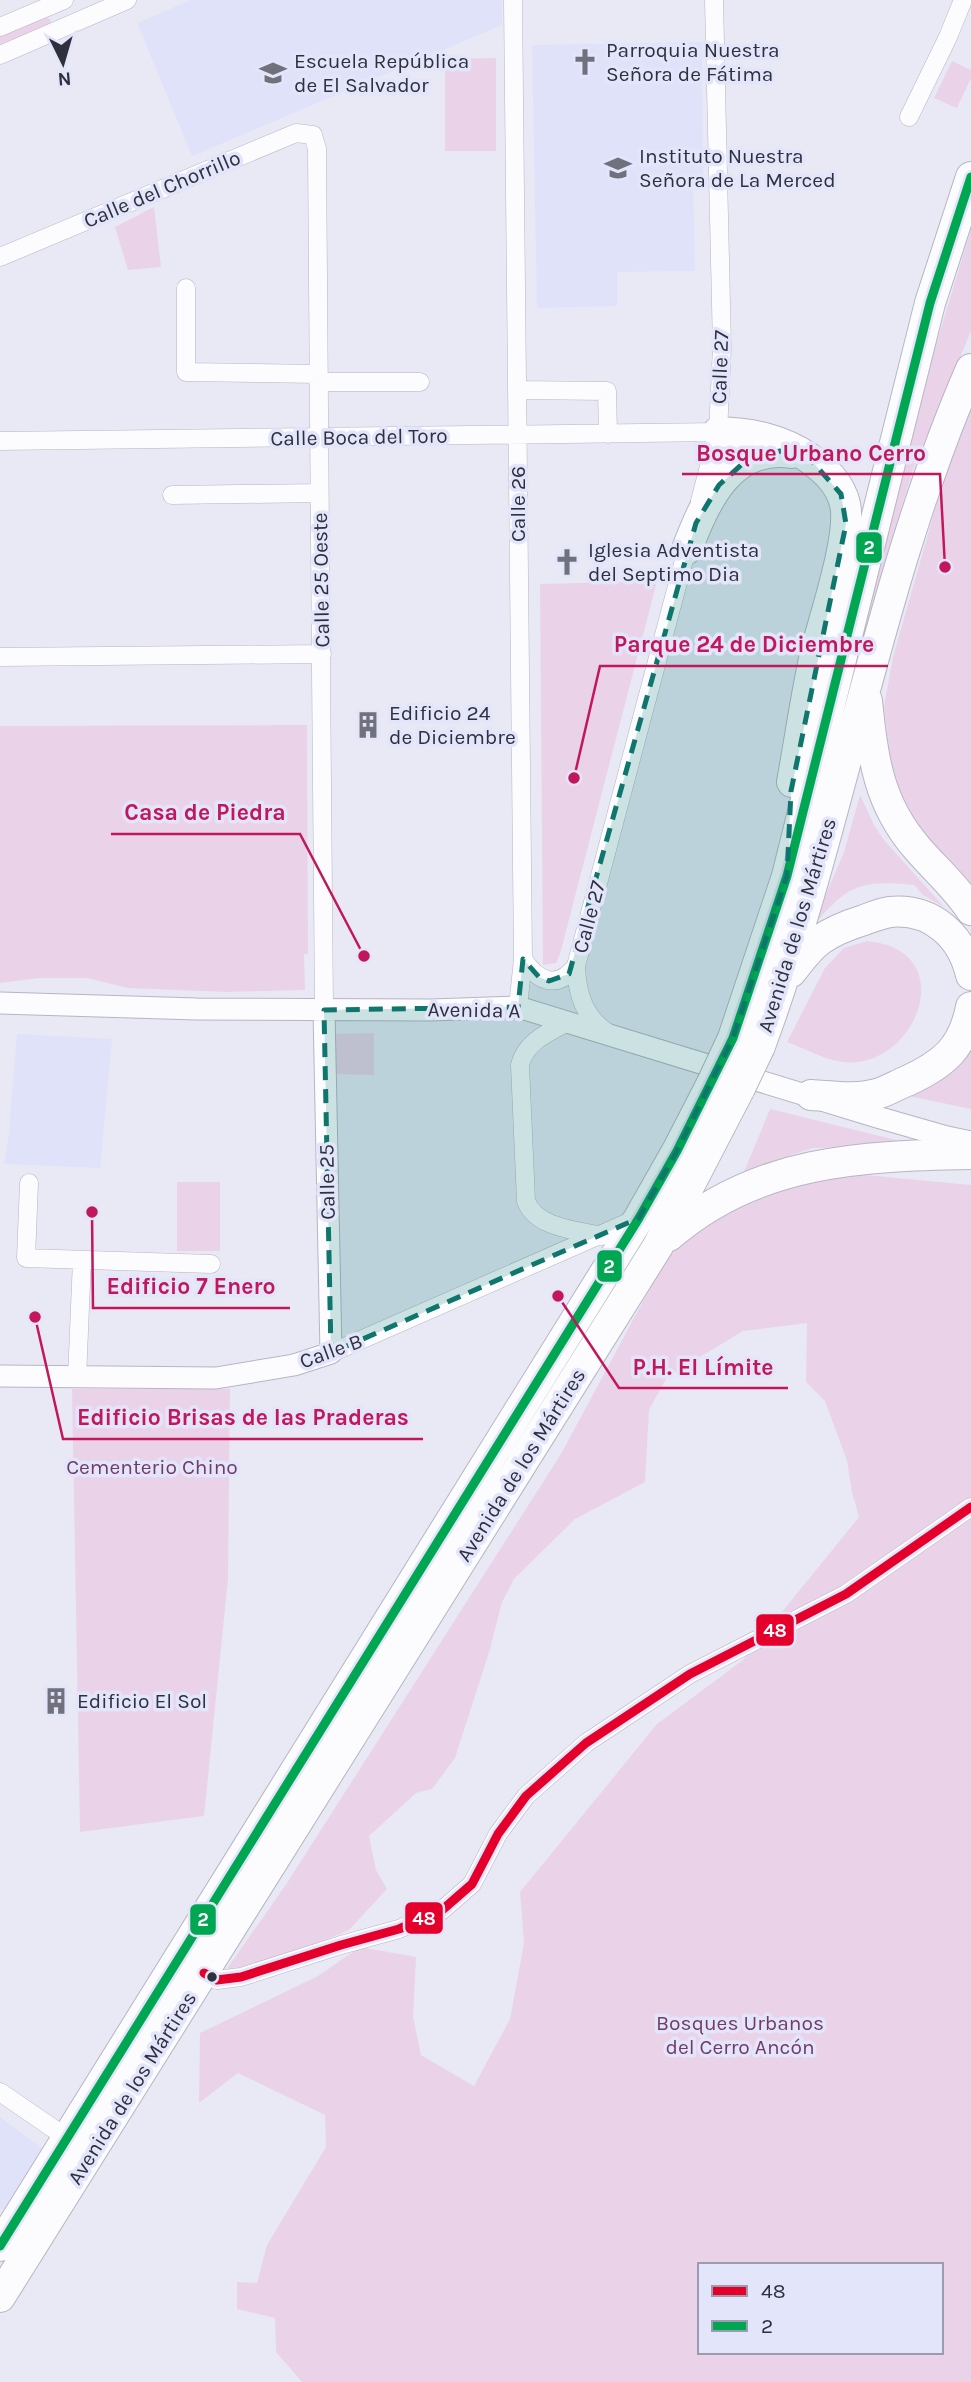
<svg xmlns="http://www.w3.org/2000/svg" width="971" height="2382" font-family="Karla,sans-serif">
	<rect width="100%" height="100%" fill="#e8e9f5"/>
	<path fill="#e0e2fa" d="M191 0H502V25L192 156 137 23Z
		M702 42 703 177H693L695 271 617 272V306L537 308 532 45Z
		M17 1034 112 1039 100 1168 4 1164 9 1133Z
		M0 2117 41 2147 42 2152 6 2209H0Z"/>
	<path fill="#ead3e9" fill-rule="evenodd" d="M45 16 51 20 50 25 0 49V34Z
		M496 58V151H445V59Z
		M952 61 971 70V78L957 108 934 98Z
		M154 207 161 267 128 270 115 227Z
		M971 229V331L913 469 878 586 814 831 916 411Z
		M971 407V895L903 808 892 774 884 706 893 657 944 478Z
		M657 581 560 954 556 963 543 965 540 584Z
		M307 725 308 954H304L305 990 225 992 128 988 87 978H39L0 983V726Z
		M860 795 874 825 884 840 944 907 923 895 914 885C860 879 846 886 812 927L844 852Z
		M867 941C964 950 915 1071 843 1062 825 1060 804 1048 787 1042L825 968 844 948Z
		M374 1033V1075L329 1074V1034Z
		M971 1036V1109L899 1094Z
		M770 1109 884 1137 896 1140 894 1146 813 1148 776 1160 741 1179Z
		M823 1171 971 1185V2382H302L276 2352 275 2318 237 2309V2282L257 2283 267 2245 326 2147 325 2115 238 2073 199 2103 200 2033 318 1976 360 1947 416 1957 413 2017 421 2055 474 2086 510 2019 524 1943 520 1892 657 1724 743 1660 859 1517 852 1492 847 1461 825 1401 806 1382 807 1323 743 1331 667 1377 649 1410 645 1482 575 1519 514 1579 502 1602 490 1649 455 1758 432 1789 416 1793 369 1836 376 1870 387 1889 349 1930 215 1986 287 1883 561 1454 669 1253 724 1212ZM700 2265H941V2352H700Z
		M177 1182H220V1251H177Z
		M72 1389H230L228 1579 204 1816 80 1832Z"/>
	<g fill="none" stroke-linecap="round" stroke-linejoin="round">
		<defs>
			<path id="minor" d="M513 0 523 959 518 1007
				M0 27 64 0
				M0 55 127 0
				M909 117 948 37 963 0
				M0 257 296 133 313 135 317 149C318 436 322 723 324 1010
				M186 288V372L318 374
				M318 382H420
				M517 390 607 391 608 434
				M0 441 718 432
				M172 495 319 493
				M700 501 718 432 722 347 714 0
				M0 657 322 654
				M523 959C538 982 557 990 576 966
				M568 1022C549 1032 525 1042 520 1065L526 1201C536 1228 576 1230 601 1236
				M608 1033C584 1017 577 994 576 966L689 541
				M29 1183 26 1258 211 1264
				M331 1353 636 1219
				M77 1378 82 1260
				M204 1973 217 1980 241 1977 341 1945 399 1929 441 1911 472 1884 498 1834 526 1796 586 1743 690 1674 846 1594 971 1507
				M0 2092 67 2138"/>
			<path id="tertiary" d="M0 1003 197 1009 431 1010 518 1007 877 1117 947 1137 971 1142
				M0 1376 216 1378 294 1365 331 1353 324 1010"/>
			<path id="trunk" d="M718 432C751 433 781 439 809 458 825 470 840 483 845 504 852 536 825 615 816 650 806 694 800 739 792 782
				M687 549C705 502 730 443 792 453
				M867 701C873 758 878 803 917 848 935 869 956 887 971 910
				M791 972C800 961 808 949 820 940 834 930 848 925 864 920 872 917 882 913 890 912 932 908 962 936 971 975
				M733 1038 787 876 930 303 971 177
				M760 1046C842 824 876 587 971 369
				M811 1095C832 1096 856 1100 877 1094 887 1091 897 1085 907 1081 944 1064 963 1048 971 1007
				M669 1236C756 1160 861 1156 971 1154
				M0 2246 639 1218 677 1151 712 1083
				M0 2297 658 1246 740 1088"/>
		</defs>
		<use href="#minor" stroke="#b5b6c1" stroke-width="19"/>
		<use href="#tertiary" stroke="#b5b6c1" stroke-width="23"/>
		<use href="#trunk" stroke="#b5b6c1" stroke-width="32"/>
		<use href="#minor" stroke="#fcfcfe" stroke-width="18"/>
		<use href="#tertiary" stroke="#fcfcfe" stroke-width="21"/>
		<use href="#trunk" stroke="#fcfcfe" stroke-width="30"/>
		<defs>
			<path id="trunk-bridge" d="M712 1083 733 1038
				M740 1088 760 1046"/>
		</defs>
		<use href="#trunk-bridge" stroke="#b5b6c1" stroke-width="32" stroke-linecap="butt"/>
		<use href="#trunk-bridge" stroke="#fcfcfe" stroke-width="30"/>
		<defs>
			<path id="bus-1" d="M204 1973 217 1980 241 1977 341 1945 399 1929 441 1911 472 1884 498 1834 526 1796 586 1743 690 1674 846 1594 971 1507"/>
			<path id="bus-2" d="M0 2246 639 1218 677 1151 733 1038 787 876 930 303 971 177"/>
		</defs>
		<use href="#bus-1" stroke="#e3e5fa" stroke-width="14"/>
		<use href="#bus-2" stroke="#e3e5fa" stroke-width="14"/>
		<use href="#bus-1" stroke="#e4002b" stroke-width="9"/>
		<use href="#bus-2" stroke="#00a651" stroke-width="9"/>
	</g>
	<path fill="#0f766e" fill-opacity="0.2" stroke="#0f766e" stroke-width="5" stroke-dasharray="14 9" stroke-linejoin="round" d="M780 451 810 459 841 494 846 524 791 791 787 876 733 1038 677 1151 639 1218 331 1353 324 1010 518 1007 523 959 539 977 549 981 569 974 696 523 719 485 750 457Z"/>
	<defs>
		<symbol id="church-bare" viewBox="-9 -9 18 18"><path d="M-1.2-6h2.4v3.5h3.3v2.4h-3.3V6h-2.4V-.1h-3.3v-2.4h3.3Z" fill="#70717d" stroke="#e3e5fa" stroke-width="2.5" paint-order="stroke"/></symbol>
		<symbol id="school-bare" viewBox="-9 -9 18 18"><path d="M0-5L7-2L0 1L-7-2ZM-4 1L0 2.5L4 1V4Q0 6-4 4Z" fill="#70717d" stroke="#e3e5fa" stroke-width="2.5" paint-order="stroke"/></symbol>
		<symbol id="building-bare" viewBox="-9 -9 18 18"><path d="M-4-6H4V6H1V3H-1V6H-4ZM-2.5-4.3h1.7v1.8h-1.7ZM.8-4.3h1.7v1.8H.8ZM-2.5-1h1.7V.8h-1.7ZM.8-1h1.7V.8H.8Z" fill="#70717d" stroke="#e3e5fa" stroke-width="2.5" paint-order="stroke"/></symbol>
	</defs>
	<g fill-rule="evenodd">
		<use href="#church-bare" x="566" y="43" width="38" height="38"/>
		<use href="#school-bare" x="254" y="54" width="38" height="38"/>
		<use href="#school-bare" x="599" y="149" width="38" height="38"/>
		<use href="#church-bare" x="548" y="543" width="38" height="38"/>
		<use href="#building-bare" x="349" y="706" width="38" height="38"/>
		<use href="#building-bare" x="37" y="1682" width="38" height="38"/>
	</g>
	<circle fill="#2f303d" stroke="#e3e5fa" stroke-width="2.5" cx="212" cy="1977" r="6"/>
	<g text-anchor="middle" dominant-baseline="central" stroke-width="7" stroke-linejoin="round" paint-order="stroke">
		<g font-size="21" fill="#2f303d" stroke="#e3e5fa" text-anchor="start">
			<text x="606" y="50">Parroquia Nuestra<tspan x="606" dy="24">Señora de Fátima</tspan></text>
			<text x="294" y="61">Escuela República<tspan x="294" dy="24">de El Salvador</tspan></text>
			<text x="639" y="156">Instituto Nuestra<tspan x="639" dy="24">Señora de La Merced</tspan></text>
			<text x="588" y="550">Iglesia Adventista<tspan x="588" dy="24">del Septimo Dia</tspan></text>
			<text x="389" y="713">Edificio 24<tspan x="389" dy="24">de Diciembre</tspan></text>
			<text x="77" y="1701">Edificio El Sol</text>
		</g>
		<g font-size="21" fill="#2f303d" stroke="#e3e5fa">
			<text transform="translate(162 189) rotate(-23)">Calle del Chorrillo</text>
			<text transform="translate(720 367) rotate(-88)">Calle 27</text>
			<text transform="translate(359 437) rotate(-1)">Calle Boca del Toro</text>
			<text transform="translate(518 504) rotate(-90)">Calle 26</text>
			<text transform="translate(321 580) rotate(-91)">Calle 25 Oeste</text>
			<text transform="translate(589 917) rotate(-75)">Calle 27</text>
			<text transform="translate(797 925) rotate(-73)">Avenida de los Mártires</text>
			<text transform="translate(474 1010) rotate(1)">Avenida A</text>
			<text transform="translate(327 1182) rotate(-91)">Calle 25</text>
			<text transform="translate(331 1351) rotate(-20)">Calle B</text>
			<text transform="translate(521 1465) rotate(-58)">Avenida de los Mártires</text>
			<text transform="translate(132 2088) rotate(-58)">Avenida de los Mártires</text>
		</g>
		<g font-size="21" fill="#733a66" stroke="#e3e5fa">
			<text x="152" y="1467">Cementerio Chino</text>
			<text x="740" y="2023">Bosques Urbanos<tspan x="740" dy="24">del Cerro Ancón</tspan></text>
		</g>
	</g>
	<path fill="none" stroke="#c2185b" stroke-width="2.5" d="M945 567L940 474H682M574 778L600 666H888M364 956L300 834H111M92 1212L93 1308H290M558 1296L619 1388H788M35 1317L63 1439H423"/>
	<g fill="#c2185b" stroke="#e3e5fa" stroke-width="2.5">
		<circle cx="945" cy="567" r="7"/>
		<circle cx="574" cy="778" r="7"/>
		<circle cx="364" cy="956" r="7"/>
		<circle cx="92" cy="1212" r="7"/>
		<circle cx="558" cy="1296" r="7"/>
		<circle cx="35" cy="1317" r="7"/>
	</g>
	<g font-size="23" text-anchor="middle" font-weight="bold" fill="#c2185b" stroke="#e3e5fa" stroke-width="7" stroke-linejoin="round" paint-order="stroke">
		<text x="811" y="461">Bosque Urbano Cerro</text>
		<text x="744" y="652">Parque 24 de Diciembre</text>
		<text x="205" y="820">Casa de Piedra</text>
		<text x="191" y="1294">Edificio 7 Enero</text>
		<text x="703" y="1375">P.H. El Límite</text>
		<text x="243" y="1425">Edificio Brisas de las Praderas</text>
	</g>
	<g stroke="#e3e5fa" stroke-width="2.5">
		<rect x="855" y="531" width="28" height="33" rx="7" fill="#00a651"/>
		<rect x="596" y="1249" width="27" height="34" rx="7" fill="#00a651"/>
		<rect x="755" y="1613" width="40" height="34" rx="7" fill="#e4002b"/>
		<rect x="404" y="1901" width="40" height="34" rx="7" fill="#e4002b"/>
		<rect x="189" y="1903" width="28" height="33" rx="7" fill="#00a651"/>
	</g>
	<g font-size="19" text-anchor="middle" font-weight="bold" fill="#fff">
		<text x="869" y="554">2</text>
		<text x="609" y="1273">2</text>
		<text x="775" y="1637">48</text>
		<text x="424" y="1925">48</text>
		<text x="203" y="1926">2</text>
	</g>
	<rect x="698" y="2263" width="245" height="91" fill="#e3e5fa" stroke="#9b9dae" stroke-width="2"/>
	<rect x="712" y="2286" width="35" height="10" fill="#e4002b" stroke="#9b9dae" stroke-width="2"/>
	<text x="761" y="2298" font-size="21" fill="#2f303d">48</text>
	<rect x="712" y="2321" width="35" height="10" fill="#00a651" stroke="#9b9dae" stroke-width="2"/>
	<text x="761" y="2333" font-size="21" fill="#2f303d">2</text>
	<g transform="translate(63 63) rotate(175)" stroke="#e3e5fa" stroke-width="5" paint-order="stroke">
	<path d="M0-5L12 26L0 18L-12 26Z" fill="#2f303d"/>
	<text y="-10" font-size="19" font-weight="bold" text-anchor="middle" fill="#2f303d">N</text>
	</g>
</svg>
